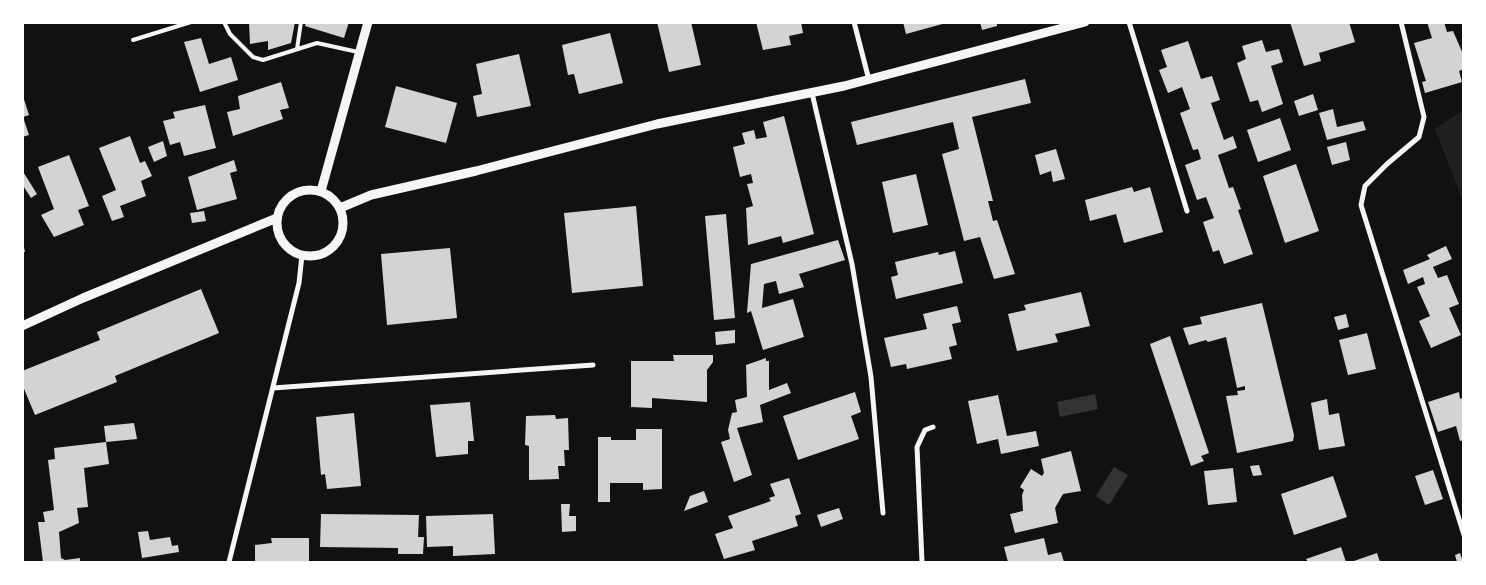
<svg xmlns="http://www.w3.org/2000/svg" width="1486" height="585" font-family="'Fira Sans Condensed',sans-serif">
	<rect width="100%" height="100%" fill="#111"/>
	<path fill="#202020" d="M1463 110V201L1435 129Z"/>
	<path fill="#333" d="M1095 394 1098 409 1060 417 1057 402Z
		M1114 467 1128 475 1109 505 1096 496Z"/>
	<path fill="#d3d3d3" d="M249 22H295L291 43 268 50V41L250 44Z
		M306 22H349L344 38 305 26Z
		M657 22H691L701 65 669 72Z
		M756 22H801L803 33 789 36 791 45 763 50Z
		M903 22H946V23L906 34Z
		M980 22H997V26L982 30Z
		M1290 22H1349L1355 42 1319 53 1321 61 1304 66Z
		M1427 22H1444L1447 32 1453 31 1463 54 1462 56 1464 69 1459 71 1462 82 1425 93 1422 82 1426 81 1414 43 1432 38Z
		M610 33 623 83 579 94 574 74 568 75 562 45Z
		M201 38 209 64 231 57 238 80 200 92 184 42Z
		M1262 40 1266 52 1279 49 1283 62 1271 66 1283 104 1262 112 1258 100 1250 102 1237 63 1246 59 1242 46Z
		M1188 41 1201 79 1212 76 1220 100 1211 103 1224 140 1233 136 1237 148 1218 155 1229 188 1233 187 1241 209 1238 210 1253 254 1224 264 1219 250 1213 252 1203 222 1214 218 1206 197 1197 200 1185 165 1201 159 1198 149 1193 150 1180 113 1190 109 1182 87 1168 93 1159 70 1167 67 1161 50Z
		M519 54 531 106 477 117 473 96 482 94 476 64Z
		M1025 79 1031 103 972 117 993 201H988L993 221 997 220 1015 274 994 279 980 237 964 241 942 154 959 149 953 122 857 145 851 122Z
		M281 82 289 108 280 110 283 119 233 136 227 112 240 109 238 96Z
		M396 86 457 103 446 143 385 127Z
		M22 93 29 115 23 117 29 135 22 137Z
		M1313 94 1318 110 1299 116 1294 101Z
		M205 105 216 148 184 156 180 142 170 145 163 121 175 118 173 112Z
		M1333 109 1337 127 1363 121 1366 130 1327 140 1319 113Z
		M784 116 814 234 783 243 781 236 748 245 746 208 753 206 747 184 753 183 751 174 740 177 733 147 745 144 742 133 754 130 756 139 767 137 763 122Z
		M1280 118 1291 150 1258 162 1247 130Z
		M130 136 140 163 145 161 152 176 141 181 146 196 120 206 124 217 112 221 102 196 116 190 99 148Z
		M163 141 167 156 154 162 148 147Z
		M1346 142 1350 160 1332 165 1327 147Z
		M1056 149 1065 179 1053 182 1051 171 1040 175 1035 155Z
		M69 155 89 206 78 210 84 225 54 237 41 215 54 209 38 167Z
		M234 160 237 171 230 173 237 199 197 210 188 177Z
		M1296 164 1319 231 1285 243 1263 176Z
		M22 170 37 194 31 198 22 184Z
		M916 174 928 225 893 233 882 182Z
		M1132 187 1134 192 1150 187 1163 232 1124 243 1116 214 1090 221 1085 200Z
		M636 206 643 286 572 293 564 213Z
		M204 211 206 221 192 223 190 213Z
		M726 214 735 318 714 320 705 216Z
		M22 238 25 252H22Z
		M838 240 845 260 799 274 804 287 779 294 776 281 764 284 762 308 793 299 804 337 763 350 751 311 747 313 751 264Z
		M1446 246 1452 259 1433 267 1438 278 1447 275 1459 304 1449 308 1461 335 1431 348 1419 321 1430 316 1417 287 1425 284 1423 277 1408 284 1403 270 1430 259 1427 255Z
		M450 248 457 318 387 325 381 254Z
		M955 251 963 283 896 299 891 277 898 275 895 262 938 252 939 255Z
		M201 289 219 333 115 376 117 382 35 415 22 384V371L100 340 97 332Z
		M1081 292 1090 326 1055 334 1058 342 1017 351 1008 314 1026 310 1024 305Z
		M1262 303 1294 435 1293 441 1237 453 1226 396 1238 395 1237 391 1245 390V386L1237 388 1226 337 1208 342 1206 340 1189 345 1183 328 1202 324 1200 317Z
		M957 306 961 322 952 324 957 345 949 347 952 359 907 369 906 364 891 367 884 338 927 329 923 314Z
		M1346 314 1349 327 1338 330 1334 317Z
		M735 330V343L716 345 715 332Z
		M1367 333 1376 369 1348 375 1339 340Z
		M1170 336 1209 453 1201 456 1204 461 1191 466 1150 344Z
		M673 355H713V362L707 370V402L652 398V408L631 407V361H674Z
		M766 358V361H769V390L787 383 791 393 760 405 763 422 737 428 752 475 734 482 721 442 730 439 728 430 732 413 737 412 735 400 747 397 746 365Z
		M855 392 861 412 851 416 859 439 798 460 783 416Z
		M1459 392 1460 399 1464 397V440L1460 441 1456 426 1438 432 1428 402Z
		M998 395 1007 436 1036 431 1039 446 1001 454 998 439 977 444 968 401Z
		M1327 399 1329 415 1339 413 1345 446 1319 450 1311 403Z
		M470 402 474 441H468V454L436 457 430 405Z
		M354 413 361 486 327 489 325 474 321 475 316 417Z
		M555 415 556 419 568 418 569 450H564L565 466H558L559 479 529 480V446L525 445 526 416Z
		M134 423 137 439 106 442 109 464 84 468 88 507 77 508 79 523 59 532 61 558 65 560 80 558V562H43L38 522H45L43 512 54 510 48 460 55 459 54 448 106 442 104 426Z
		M636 429H662V489L643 490V483H610V502H598V437H611V440H636Z
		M1071 451 1081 491 1063 494 1055 508 1058 523 1015 533 1010 514 1023 511 1022 495 1024 490 1020 487 1031 469 1042 476 1044 473 1041 459Z
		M1259 465 1262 475 1253 476 1250 466Z
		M1233 468 1237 502 1208 505 1204 471Z
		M1433 470 1443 499 1425 505 1415 476Z
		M1333 476 1347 517 1294 535 1281 494Z
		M789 478 801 514 795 516 798 526 752 541 755 550 724 559 715 534 733 528 728 516 771 501 769 498 775 496 770 484Z
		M704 491 708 502 684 511 690 496Z
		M561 504H570L569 516H576V531L562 532Z
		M839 508 843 519 821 527 817 515Z
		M321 514 419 515 418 537H424L423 554H398V548L320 547Z
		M493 514 495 554 453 556V546L427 547 426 516Z
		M148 531 150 540 170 537 172 546 178 545 179 552 142 558 138 532Z
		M271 538H309V562H255V545L272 543Z
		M1044 538 1048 555 1061 552 1064 562H1008L1004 547Z
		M1341 547 1346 562H1308L1306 559Z
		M1377 553 1380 562H1351Z
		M1460 553 1463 562H1457L1455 555Z"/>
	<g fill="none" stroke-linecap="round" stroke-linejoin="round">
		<path stroke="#f5f5f5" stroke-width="4" d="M224 22 230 34 253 57 263 60 317 43 358 52
			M133 40 191 22
			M297 49 301 22"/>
		<path stroke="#f5f5f5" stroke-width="5" d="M854 22 869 80
			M1129 22 1187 211
			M1401 22 1424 117 1419 137 1387 164 1365 186 1361 205 1464 535
			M812 93 852 264 871 377 883 513
			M273 388 593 365
			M229 562 299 283 302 255
			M922 562 917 447 925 430 933 427"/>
		<path stroke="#f5f5f5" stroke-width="9" d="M277 223a33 33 0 1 1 66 0a33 33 0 1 1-66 0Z
			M321 191 368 22
			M340 208 371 195 476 171 657 124 844 86 1085 22
			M22 326 83 298 277 218"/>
	</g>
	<rect width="1486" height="585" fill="none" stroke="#ffffff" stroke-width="48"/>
</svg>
